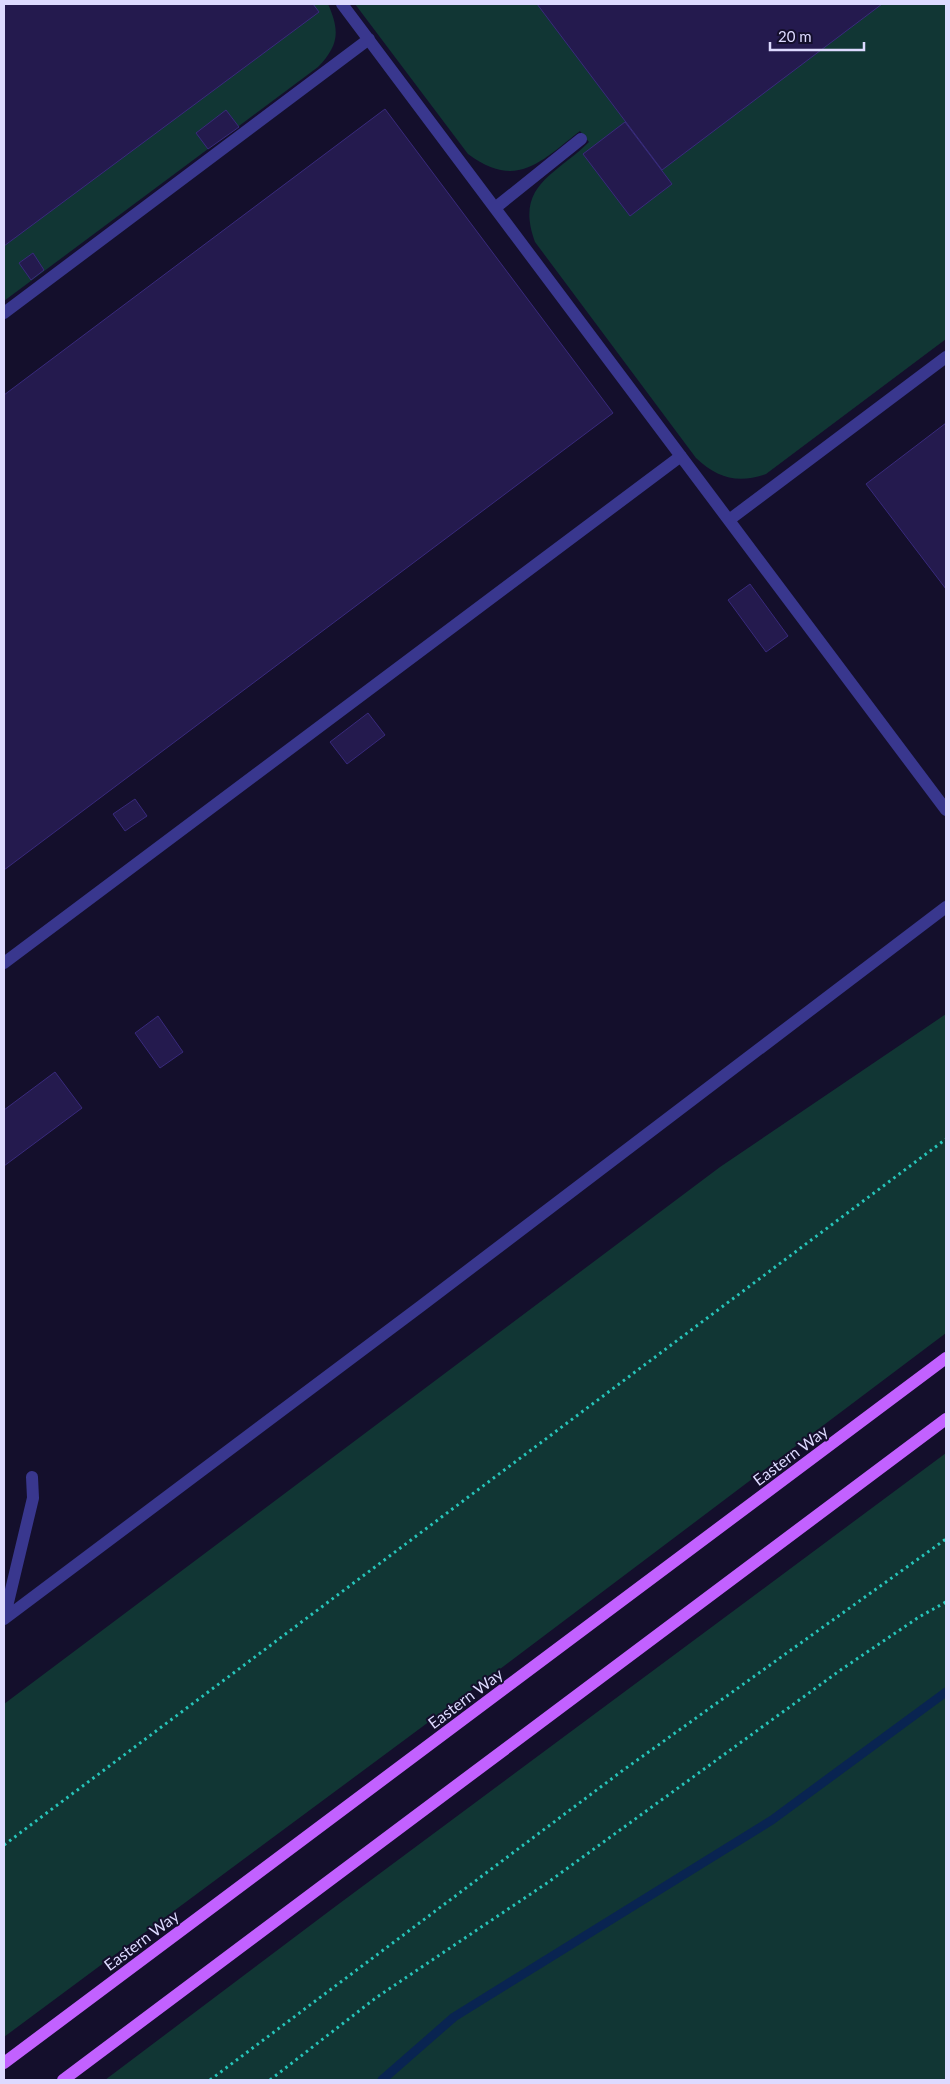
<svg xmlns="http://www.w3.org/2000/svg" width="950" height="2084" font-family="Lato,sans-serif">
	<rect width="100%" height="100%" fill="#140f2c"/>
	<path fill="#113634" d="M4 4H328C340 31 339 45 318 67L4 301Z
		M355 4H946V339L766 474C738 484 717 478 696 458L535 242C514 185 556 175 589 142L580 131C540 162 517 190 468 154Z
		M946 1014V1333L488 1678 4 2037V1704L720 1167Z
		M946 1453V2080H105L332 1909Z"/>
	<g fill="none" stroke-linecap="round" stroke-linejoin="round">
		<path stroke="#092451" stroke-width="9" d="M382 2080 454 2017 772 1820 946 1692"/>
	</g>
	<path fill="#241a4e" stroke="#392a7c" d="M4 4H313L319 12 4 246Z
		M537 4H882L662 170Z
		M385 109 613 413 4 870V395Z
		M226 110 239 127 208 149 196 133Z
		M625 122 672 184 630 216 583 154Z
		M33 253 44 270 31 280 19 263Z
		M946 423V589L866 484Z
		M750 584 788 636 766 652 728 600Z
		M368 713 385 735 347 764 330 742Z
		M135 799 147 816 125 831 113 814Z
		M158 1016 183 1052 160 1068 135 1033Z
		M55 1072 82 1108 4 1166V1110Z"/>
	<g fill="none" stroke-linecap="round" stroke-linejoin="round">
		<path stroke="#27c5ba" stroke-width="3" stroke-dasharray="2.5 4" stroke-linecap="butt" d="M4 1845 946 1139
			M210 2080 622 1771 946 1539
			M270 2080 377 1997 547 1883 842 1669 919 1617 946 1602"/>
		<path stroke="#39378e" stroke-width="12" d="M342 4 946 810
			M495 208 581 139
			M4 313 369 39
			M729 520 946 357
			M4 963 681 456
			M4 1619 421 1306 946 907
			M4 1619 33 1498 32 1477"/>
		<path stroke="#c261ff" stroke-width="12" d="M4 2063 946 1358
			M63 2080 946 1419"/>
	</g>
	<g text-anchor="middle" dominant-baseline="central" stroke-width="4" stroke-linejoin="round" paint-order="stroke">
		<g font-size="16" fill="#dddaff" stroke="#140f2c">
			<text transform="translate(790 1455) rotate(-37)">Eastern Way</text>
			<text transform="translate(465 1698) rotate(-37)">Eastern Way</text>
			<text transform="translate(141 1940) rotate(-37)">Eastern Way</text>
		</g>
	</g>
	<rect width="950" height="2084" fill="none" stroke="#dddaff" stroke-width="10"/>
	<path d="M770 42v8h94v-8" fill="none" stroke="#dddaff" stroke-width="2.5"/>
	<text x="778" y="42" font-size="15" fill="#dddaff" stroke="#140f2c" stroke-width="4" paint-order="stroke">20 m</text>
</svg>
